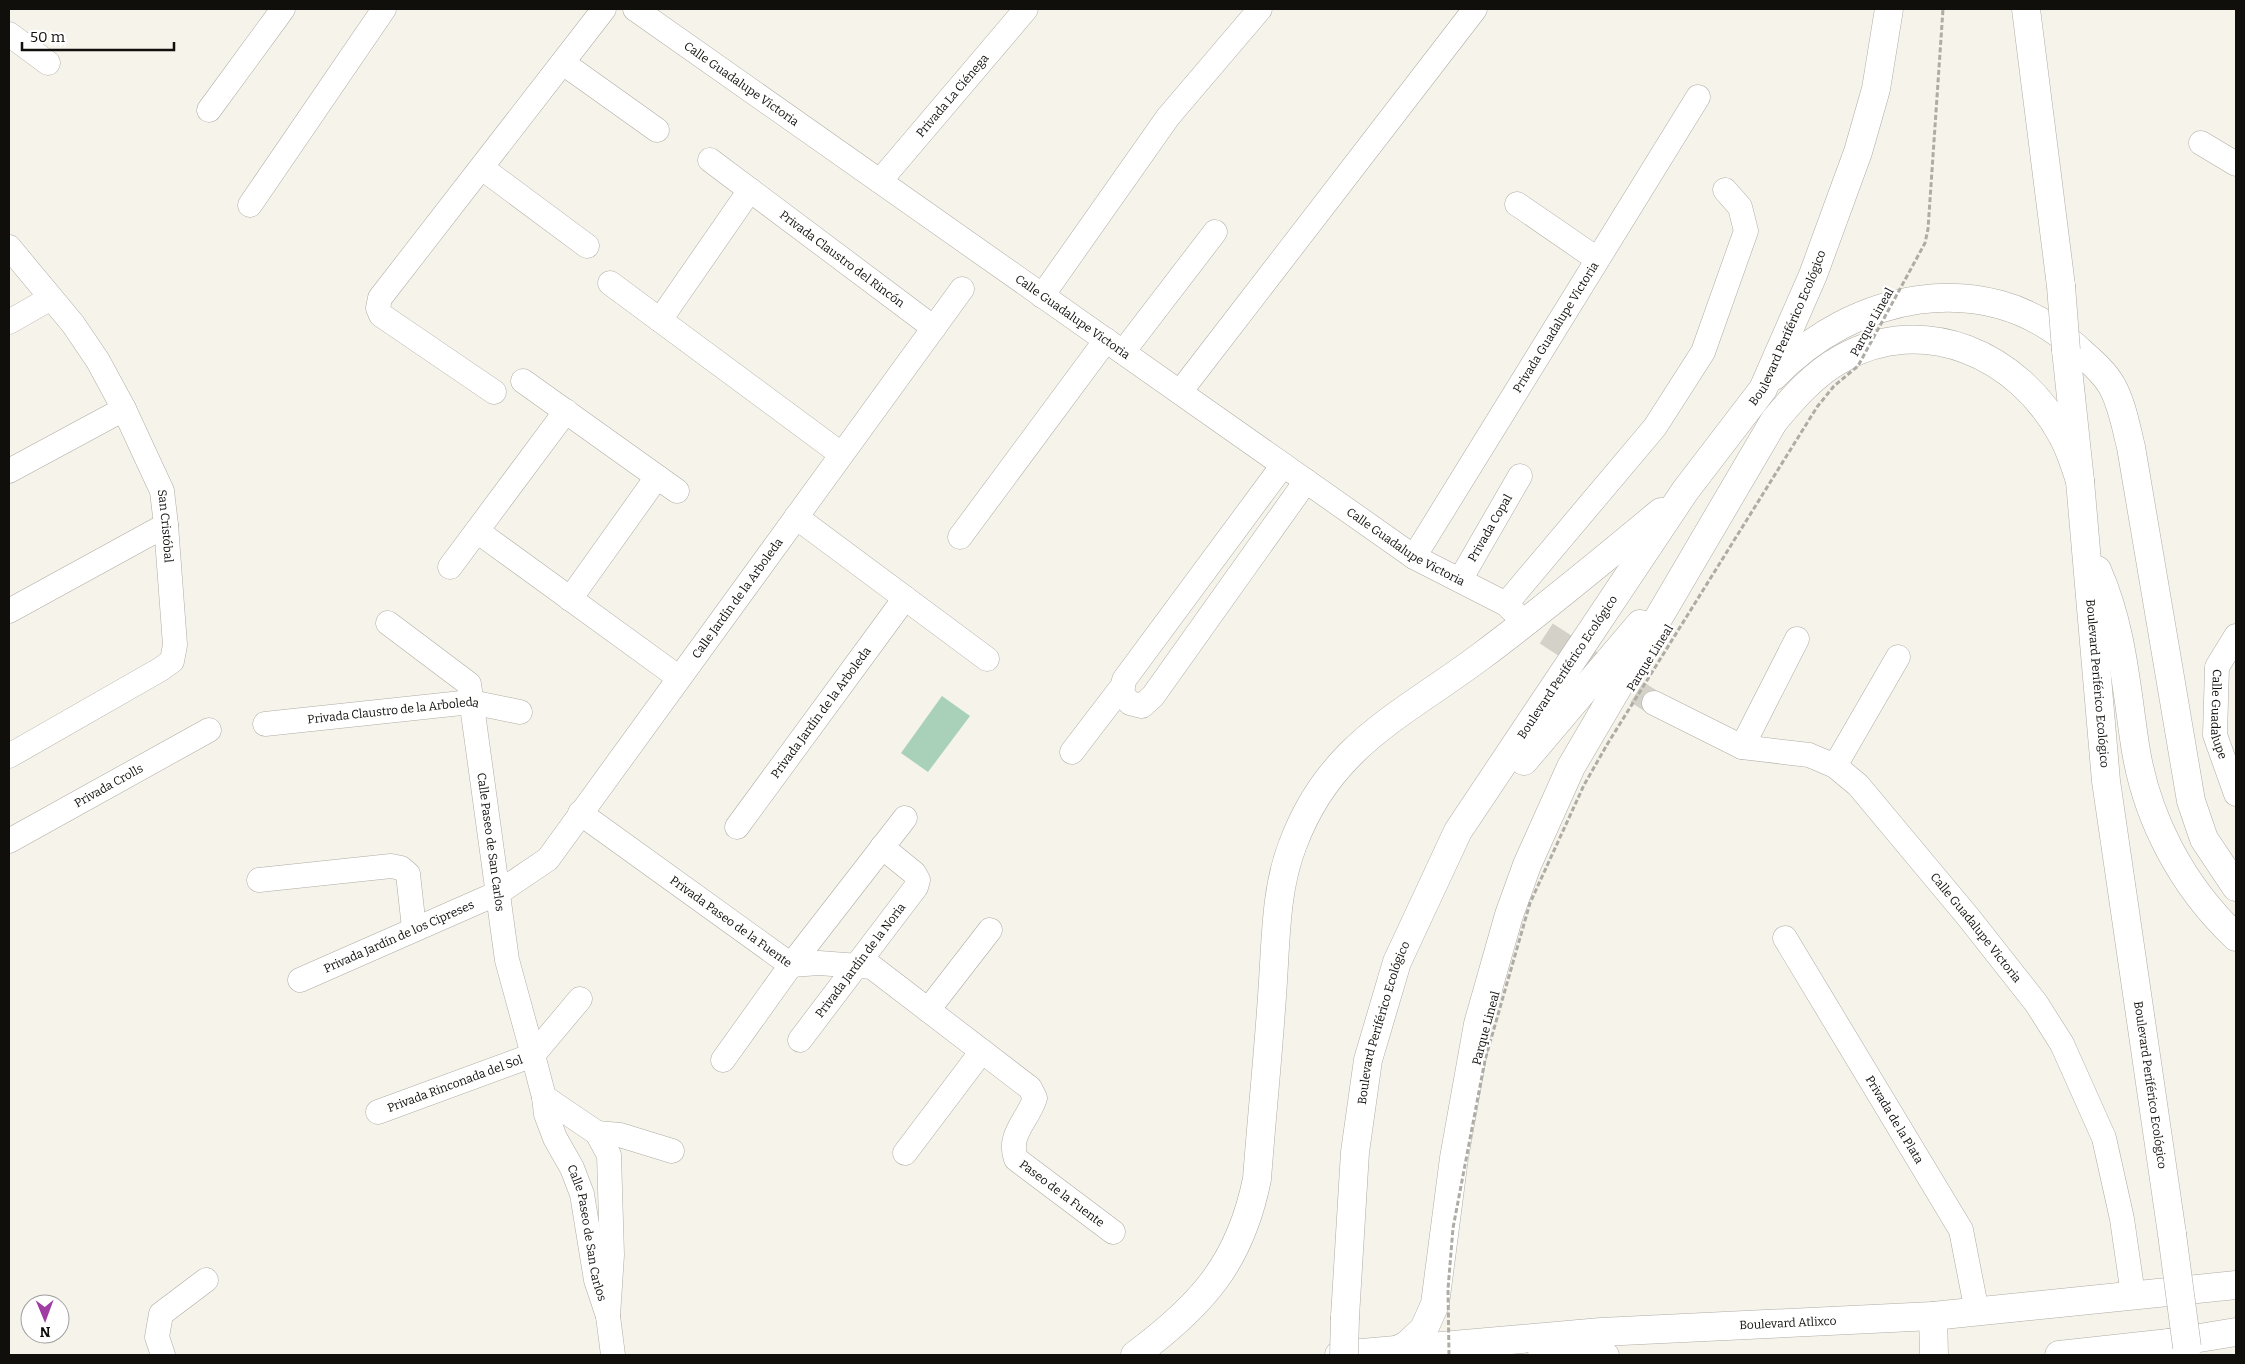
<svg xmlns="http://www.w3.org/2000/svg" width="2245" height="1364" font-family="Bitter,serif">
	<rect width="100%" height="100%" fill="#f6f3ea"/>
	<path fill="#a9d1ba" d="M942 696 970 716 928 772 901 753Z"/>
	<g fill="none" stroke-linecap="round" stroke-linejoin="round">
		<path stroke="#d4d1c9" stroke-width="24" stroke-dasharray="24 12" stroke-linecap="butt" d="M1516 614 1654 703"/>
		<defs>
			<g id="minor">
				<path id="s1" d="M635 9 1414 557 1506 604 1516 614"/>
				<path d="M9 34 48 63"/>
				<path d="M563 63 657 130"/>
				<path d="M209 110 283 9"/>
				<path d="M2201 143 2236 164"/>
				<path id="s2" d="M710 160 934 328"/>
				<path d="M482 168 587 246"/>
				<path id="s3" d="M880 181 1026 9"/>
				<path d="M1517 204 1597 259"/>
				<path d="M250 205 384 9"/>
				<path id="s4" d="M9 247 73 324 98 361 124 409 162 491 166 525 175 645 172 661 161 669 9 756"/>
				<path d="M610 283 841 454"/>
				<path d="M1042 296 1168 117 1260 9"/>
				<path d="M660 320 750 190"/>
				<path d="M9 322 51 298"/>
				<path d="M1123 352 1215 232"/>
				<path d="M523 381 677 491"/>
				<path d="M494 392 381 315 378 308 380 298 604 9"/>
				<path d="M1180 392 1475 9"/>
				<path d="M1283 465 1124 680 1122 694 1130 703 1142 706 1153 696 1306 481"/>
				<path d="M9 471 124 409"/>
				<path d="M796 517 987 659"/>
				<path d="M477 531 678 677"/>
				<path d="M960 537 1106 340"/>
				<path id="s5" d="M1414 557 1698 97"/>
				<path d="M450 567 566 411"/>
				<path id="s6" d="M1460 580 1520 476"/>
				<path d="M570 599 657 477"/>
				<path d="M1506 604 1655 427 1703 352 1746 231 1740 207 1725 190"/>
				<path d="M9 611 166 525"/>
				<path id="s7" d="M388 623 469 684 507 960 533 1055 544 1097 546 1114 555 1138 572 1168 582 1194 596 1280 608 1316"/>
				<path id="s8" d="M2236 636 2217 667 2215 735 2236 794"/>
				<path id="s9" d="M1654 703 1742 747 1809 755 1835 766 1858 785 1969 918 2036 1003 2062 1044 2104 1138 2122 1219 2133 1295"/>
				<path id="s10" d="M265 724 471 702 520 712"/>
				<path d="M1742 747 1797 639"/>
				<path d="M1072 752 1121 688"/>
				<path d="M1835 766 1898 657"/>
				<path id="s11" d="M580 813 791 965 819 963 872 967 1030 1088 1035 1098C1028 1120 1007 1135 1016 1159L1113 1232"/>
				<path id="s12" d="M737 827 905 598"/>
				<path id="s13" d="M9 841 209 730"/>
				<path d="M259 880 391 866 401 868 408 874 414 928"/>
				<path id="s14" d="M1785 938 1961 1230 1977 1312"/>
				<path id="s15" d="M300 980 498 893 548 859 962 289"/>
				<path d="M928 1010 990 930"/>
				<path id="s16" d="M800 1040 916 887 918 880 914 873 882 847"/>
				<path d="M723 1060 791 965 905 818"/>
				<path d="M544 1097 597 1133 609 1155 612 1255 608 1316 613 1355"/>
				<path id="s17" d="M378 1112 533 1055 580 999"/>
				<path d="M597 1133 620 1135 672 1151"/>
				<path d="M905 1153 982 1051"/>
				<path d="M163 1355 157 1337 161 1314 206 1280"/>
				<path d="M1540 1355 1593 1351 1607 1355"/>
			</g>
			<g id="major">
				<path d="M1933 1316 1934 1355"/>
				<path id="s18" d="M1339 1355 1601 1332 1933 1316 2236 1285"/>
				<path d="M2059 1355 2169 1343 2236 1332"/>
			</g>
			<g id="highway">
				<path d="M2026 9 2061 286"/>
				<path id="s19" d="M2066 350 2080 481 2106 781 2172 1234"/>
				<path d="M1774 376C1851 294 1984 265 2073 345 2086 357 2103 370 2112 386 2122 404 2126 427 2131 447L2191 801 2204 839 2236 887"/>
				<path d="M2097 570C2122 626 2126 685 2135 745 2146 818 2182 886 2236 937"/>
				<path d="M1524 761 1640 624"/>
				<path id="s20" d="M1345 1317 1355 1152 1368 1060 1397 962 1458 831 1685 491 1763 389 1813 275 1858 152 1876 89 1889 9"/>
				<path d="M1397 1350 1407 1345 1424 1329 1435 1304 1454 1158 1478 1024 1509 915 1527 865 1571 767 1774 421C1794 397 1814 374 1841 359 1924 312 2019 355 2062 435 2070 449 2075 465 2080 481"/>
				<path d="M1135 1355C1202 1305 1240 1263 1257 1179 1262 1113 1269 1047 1273 981 1276 935 1276 887 1293 844 1330 745 1401 716 1480 657 1542 611 1602 561 1661 512"/>
				<path d="M2141 1355 2169 1343"/>
			</g>
		</defs>
		<use href="#minor" stroke="#afaca4" stroke-width="25"/>
		<use href="#major" stroke="#afaca4" stroke-width="29"/>
		<use href="#highway" stroke="#afaca4" stroke-width="29"/>
		<use href="#minor" stroke="#fff" stroke-width="24"/>
		<use href="#major" stroke="#fff" stroke-width="28"/>
		<use href="#highway" stroke="#fff" stroke-width="28"/>
		<defs>
			<path id="highway-bridge" d="M2061 286 2066 350
				M2172 1234 2187 1347
				M1344 1355 1345 1317"/>
		</defs>
		<use href="#highway-bridge" stroke="#afaca4" stroke-width="29" stroke-linecap="butt"/>
		<path stroke="#afaca5" stroke-width="3" stroke-dasharray="5 2.5" stroke-linecap="butt" d="M1449 1355 1448 1289 1453 1228 1485 1060 1530 903 1584 785 1608 743 1817 407 1834 386 1858 366 1925 243 1928 229 1943 9"/>
		<use href="#highway-bridge" stroke="#fff" stroke-width="28"/>
	</g>
	<g text-anchor="middle" dominant-baseline="central" stroke-width="4.5" stroke-linejoin="round" paint-order="stroke">
		<g font-size="12" fill="#100f0c" stroke="#fff">
			<text stroke="none"><textPath href="#s1" startOffset="130">Calle Guadalupe Victoria</textPath></text>
			<text stroke="none"><textPath href="#s3" startOffset="112">Privada La Ciénega</textPath></text>
			<text stroke="none"><textPath href="#s2" startOffset="165">Privada Claustro del Rincón</textPath></text>
			<text stroke="none"><textPath href="#s1" startOffset="535">Calle Guadalupe Victoria</textPath></text>
			<text transform="translate(1872 322) rotate(-61)">Parque Lineal</text>
			<text stroke="none"><textPath href="#s5" startOffset="270">Privada Guadalupe Victoria</textPath></text>
			<text stroke="none"><textPath href="#s20" startOffset="1108">Boulevard Periférico Ecológico</textPath></text>
			<text stroke="none"><textPath href="#s4" startOffset="325">San Cristóbal</textPath></text>
			<text stroke="none"><textPath href="#s6" startOffset="60">Privada Copal</textPath></text>
			<text stroke="none"><textPath href="#s1" startOffset="940">Calle Guadalupe Victoria</textPath></text>
			<text stroke="none"><textPath href="#s15" startOffset="599">Calle Jardín de la Arboleda</textPath></text>
			<text transform="translate(1650 658) rotate(-58)">Parque Lineal</text>
			<text stroke="none"><textPath href="#s20" startOffset="702">Boulevard Periférico Ecológico</textPath></text>
			<text stroke="none"><textPath href="#s19" startOffset="335">Boulevard Periférico Ecológico</textPath></text>
			<text stroke="none"><textPath href="#s10" startOffset="129">Privada Claustro de la Arboleda</textPath></text>
			<text stroke="none"><textPath href="#s12" startOffset="142">Privada Jardín de la Arboleda</textPath></text>
			<text stroke="none"><textPath href="#s8" startOffset="84">Calle Guadalupe</textPath></text>
			<text stroke="none"><textPath href="#s13" startOffset="114">Privada Crolls</textPath></text>
			<text stroke="none"><textPath href="#s7" startOffset="261">Calle Paseo de San Carlos</textPath></text>
			<text stroke="none"><textPath href="#s11" startOffset="186">Privada Paseo de la Fuente</textPath></text>
			<text stroke="none"><textPath href="#s9" startOffset="409">Calle Guadalupe Victoria</textPath></text>
			<text stroke="none"><textPath href="#s15" startOffset="108">Privada Jardín de los Cipreses</textPath></text>
			<text stroke="none"><textPath href="#s16" startOffset="100">Privada Jardín de la Noria</textPath></text>
			<text stroke="none"><textPath href="#s20" startOffset="298">Boulevard Periférico Ecológico</textPath></text>
			<text transform="translate(1486 1028) rotate(-75)">Parque Lineal</text>
			<text stroke="none"><textPath href="#s17" startOffset="82">Privada Rinconada del Sol</textPath></text>
			<text stroke="none"><textPath href="#s19" startOffset="740">Boulevard Periférico Ecológico</textPath></text>
			<text stroke="none"><textPath href="#s14" startOffset="212">Privada de la Plata</textPath></text>
			<text stroke="none"><textPath href="#s11" startOffset="675">Paseo de la Fuente</textPath></text>
			<text stroke="none"><textPath href="#s7" startOffset="666">Calle Paseo de San Carlos</textPath></text>
			<text stroke="none"><textPath href="#s18" startOffset="450">Boulevard Atlixco</textPath></text>
		</g>
	</g>
	<rect width="2245" height="1364" fill="none" stroke="#100f0c" stroke-width="20"/>
	<g transform="translate(45 1319) rotate(179)"><circle r="24" fill="#ffffff" stroke="#9f9f9e"/>
	<path d="M0-4L9 19L0 12L-9 19Z" fill="#9f3da3"/>
	<text y="-8" font-size="14" font-weight="bold" text-anchor="middle" fill="#100f0c">N</text>
	</g>
	<path d="M22 42v8h152v-8" fill="none" stroke="#100f0c" stroke-width="2.5"/>
	<text x="30" y="42" font-size="15" fill="#100f0c" stroke="#ffffff" stroke-width="4" paint-order="stroke">50 m</text>
</svg>
